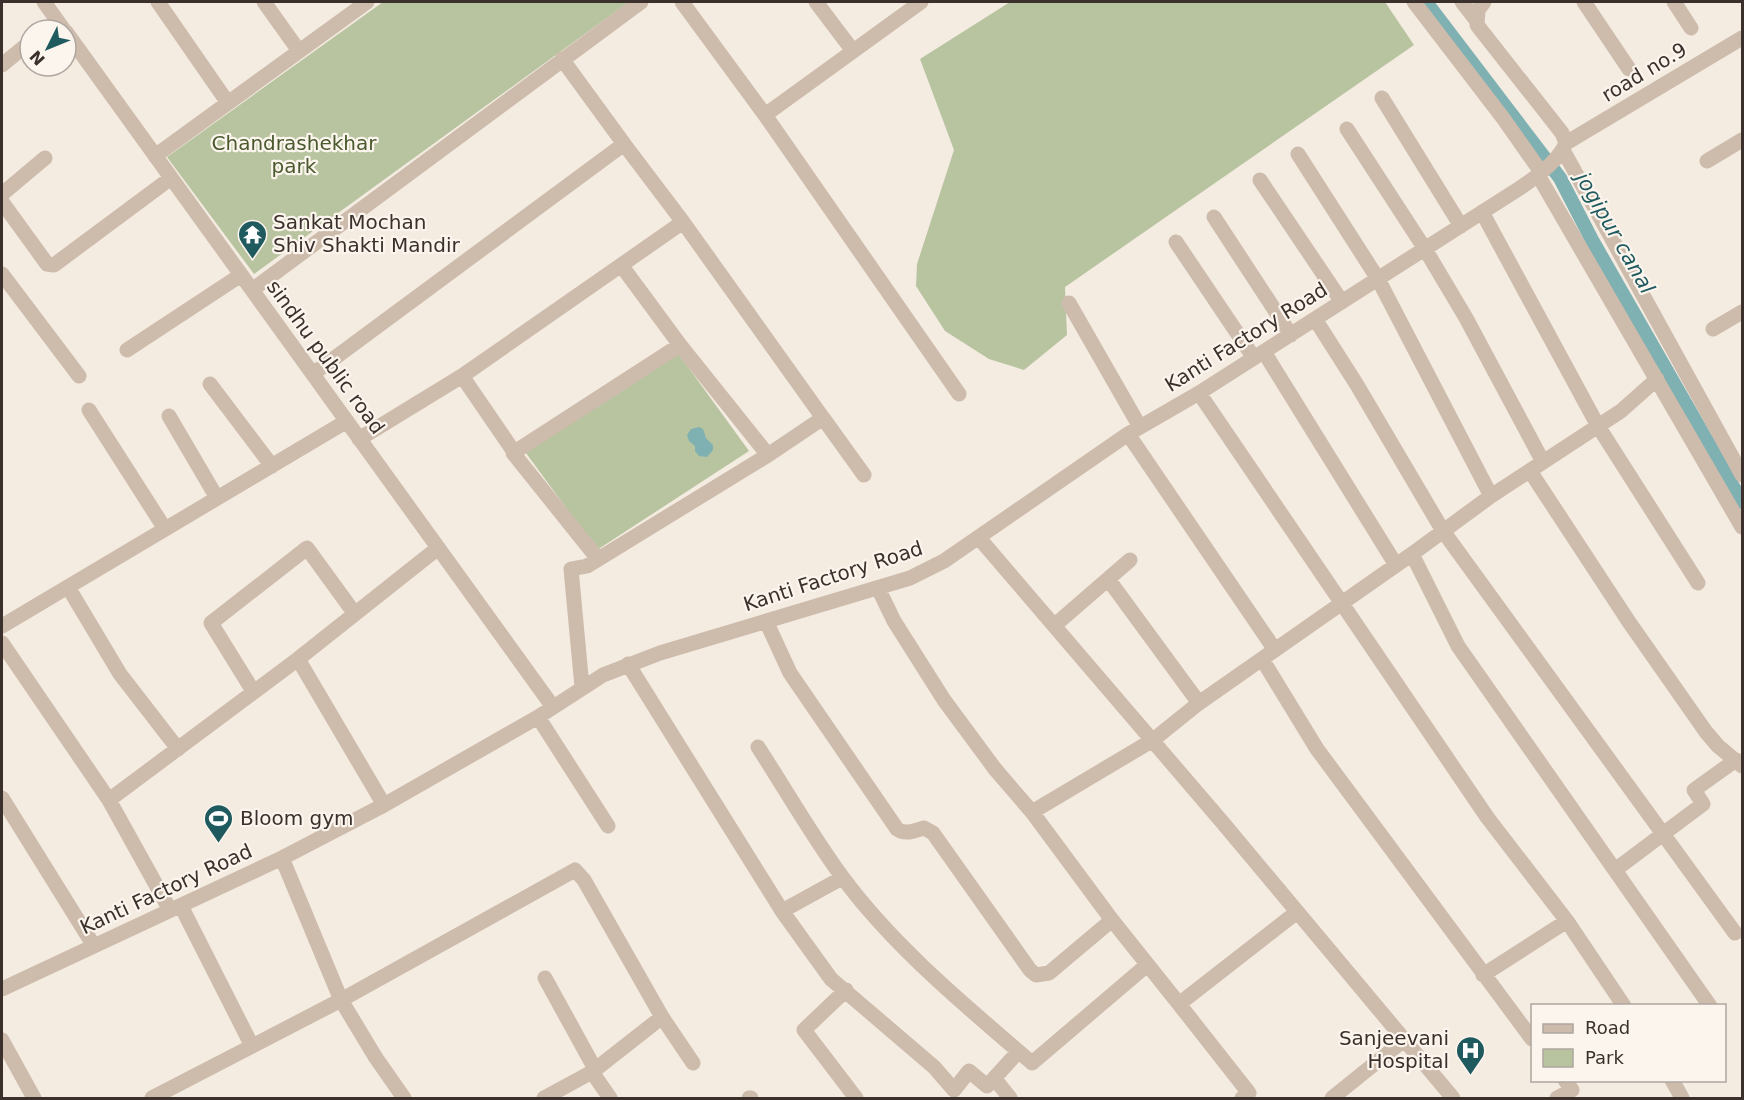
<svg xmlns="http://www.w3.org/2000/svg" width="1744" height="1100" font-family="'DejaVu Sans',sans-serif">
	<rect width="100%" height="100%" fill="#f4ebe1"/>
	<path fill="#b8c4a0" d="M383 2H629L254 274 167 157Z
		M1010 2H1385L1414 45 1065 287 1067 335 1024 370 989 359 945 331 916 286 917 264 954 150 920 59Z
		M675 349 749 451 597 550 523 449Z"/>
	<path fill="#7fb0b2" d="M699 427 703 429 706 438 713 445V450L707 457 699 456 695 451V446L689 441 687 435 691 429Z"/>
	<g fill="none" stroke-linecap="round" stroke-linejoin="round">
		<path stroke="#7fb0b2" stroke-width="14" d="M1426 2 1560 178 1592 240 1742 502"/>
		<path stroke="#cdbbac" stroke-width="15" d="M44 2 64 30
			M158 2 228 103
			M264 2 299 51
			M682 2 765 115 959 394
			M816 2 853 51
			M1414 2 1503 118 1541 172
			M1462 2 1476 20
			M1584 2 1629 69
			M1674 2 1691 28
			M66 32 553 707
			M562 59 624 144
			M2 65 30 42
			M1382 98 1461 226
			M765 115 921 2
			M1347 129 1425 249 1466 318 1543 462
			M1566 143 1742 38
			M1563 150 1742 475
			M1298 154 1378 279 1491 496
			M155 156 367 2
			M1707 161 1742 140
			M1538 175 1742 527
			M1260 180 1342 302
			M2 194 45 158
			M2 202 47 264 54 265 171 178
			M1482 212 1598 426 1698 583
			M1214 217 1291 335
			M1176 242 1254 358
			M2 274 79 376
			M252 290 641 2
			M1069 303 1140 427
			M1315 319 1357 385 1443 531 1735 933
			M1713 329 1742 312
			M680 345 768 455
			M127 350 241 275
			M1264 352 1396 565
			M313 374 624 144 683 222 462 376 359 439
			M462 376 514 452
			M210 384 272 466
			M1199 393 1487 817 1567 921 1624 1006
			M89 410 165 529
			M169 416 217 498
			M823 418 864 475
			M1128 434 1275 650
			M1530 471 1629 622 1706 732 1718 746 1742 766
			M979 538 1223 823 1453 1098
			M1412 554 1458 646 1710 1006
			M598 559 513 453 680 345 621 265
			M1108 579 1130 560
			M68 587 120 674 178 749
			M878 588 894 621 944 700 995 769 1032 812 1112 920 1179 1004
			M766 621 790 673 897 829C905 835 914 831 924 828L933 833 1030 970 1036 975 1049 973 1112 920
			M1055 625 1108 579 1199 703
			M2 626 347 421
			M2 643 109 800 170 910
			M298 659 384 805
			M1262 659 1317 749 1532 1039
			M628 664 782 911 831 979 934 1067 954 1090 969 1071 987 1086 1018 1052
			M582 687 571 569 587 566 768 455 823 418 683 222
			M253 691 211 623 307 548 355 614
			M538 717 608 826
			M758 747C786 790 812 836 843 878 895 948 966 1006 1032 1063L1147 965
			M2 798 94 946
			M109 800 298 659 438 548
			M1032 812 1153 740 1199 703 1412 554 1491 496 1621 411 1657 379
			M282 858 341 1000 376 1058 404 1098
			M1615 870 1703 804 1694 790 1736 760
			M181 906 252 1046
			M782 911 842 878
			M1483 975 1567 921
			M545 978 595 1069
			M2 989 282 858 384 805 538 717 603 675 660 653 910 578 944 561 1128 434 1199 393 1520 188C1535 178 1559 160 1566 143L1562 133 1477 25 1478 10 1484 2
			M846 990 804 1030 856 1098
			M2 1040 34 1098
			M592 1072 662 1017
			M994 1078 1010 1098
			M1672 1080 1682 1098
			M152 1098 341 1000 575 870 584 880 662 1017 693 1063
			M544 1098 592 1072 610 1098
			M749 1098H751
			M1242 1098 1249 1093 1179 1004 1297 912
			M1332 1098 1404 1040
			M1557 1098 1572 1090 1565 1080"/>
	</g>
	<defs>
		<symbol id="temple-pin" viewBox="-11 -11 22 30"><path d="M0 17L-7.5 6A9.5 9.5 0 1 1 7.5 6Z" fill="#1f5a5e" stroke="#fbf5ee"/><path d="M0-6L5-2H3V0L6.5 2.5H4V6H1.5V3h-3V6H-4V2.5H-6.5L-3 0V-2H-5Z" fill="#fff"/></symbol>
		<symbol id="stadium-pin" viewBox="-11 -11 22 30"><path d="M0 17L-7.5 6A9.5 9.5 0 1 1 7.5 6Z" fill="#1f5a5e" stroke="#fbf5ee"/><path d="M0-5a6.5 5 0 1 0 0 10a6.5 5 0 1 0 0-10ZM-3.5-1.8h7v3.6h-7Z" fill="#fff"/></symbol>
		<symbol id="hospital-pin" viewBox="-11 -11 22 30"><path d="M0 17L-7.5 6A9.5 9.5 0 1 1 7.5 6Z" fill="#1f5a5e" stroke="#fbf5ee"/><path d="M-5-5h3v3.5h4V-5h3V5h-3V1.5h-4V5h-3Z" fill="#fff"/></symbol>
	</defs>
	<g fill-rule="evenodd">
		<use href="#temple-pin" x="236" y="218" width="33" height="45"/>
		<use href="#stadium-pin" x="202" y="802" width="33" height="45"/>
		<use href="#hospital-pin" x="1454" y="1034" width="33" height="45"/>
	</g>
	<g text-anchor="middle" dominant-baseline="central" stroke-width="4.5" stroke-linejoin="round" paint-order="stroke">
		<g font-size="20" fill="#3b302b" stroke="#fbf5ee">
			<text transform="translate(1644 72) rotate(-31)">road no.9</text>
			<text transform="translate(1246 337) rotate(-32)">Kanti Factory Road</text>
			<text transform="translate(326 357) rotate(54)">sindhu public road</text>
			<text transform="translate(833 576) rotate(-18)">Kanti Factory Road</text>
			<text transform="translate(166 889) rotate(-25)">Kanti Factory Road</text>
		</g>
		<g font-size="20" fill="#4a5a2e" stroke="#fbf5ee">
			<text x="294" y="143">Chandrashekhar<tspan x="294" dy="23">park</tspan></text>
		</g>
		<g font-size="20" fill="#3b302b" stroke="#fbf5ee" text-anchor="start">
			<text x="273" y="222">Sankat Mochan<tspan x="273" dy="23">Shiv Shakti Mandir</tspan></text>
			<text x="240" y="818">Bloom gym</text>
			<text x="1449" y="1038" text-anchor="end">Sanjeevani<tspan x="1449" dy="23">Hospital</tspan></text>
		</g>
		<g font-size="21" font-style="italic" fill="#1f5a5e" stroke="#fbf5ee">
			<text transform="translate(1615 233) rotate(60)">jogipur canal</text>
		</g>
	</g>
	<rect width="1744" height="1100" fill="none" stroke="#3b302b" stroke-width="6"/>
	<rect x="1531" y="1004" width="195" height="78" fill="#fbf5ee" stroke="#aea6a0" stroke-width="1.5"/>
	<rect x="1543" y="1024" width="30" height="9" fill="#cdbbac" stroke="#aea6a0" stroke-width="1.5"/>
	<text x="1585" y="1034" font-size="18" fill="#3b302b">Road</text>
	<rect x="1543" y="1049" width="30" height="18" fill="#b8c4a0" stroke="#aea6a0" stroke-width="1.5"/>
	<text x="1585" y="1064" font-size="18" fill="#3b302b">Park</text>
	<g transform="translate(48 48) rotate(227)"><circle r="28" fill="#fbf5ee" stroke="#aea6a0" stroke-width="1.5"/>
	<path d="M0-4.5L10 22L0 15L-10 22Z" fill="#1f5a5e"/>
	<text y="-9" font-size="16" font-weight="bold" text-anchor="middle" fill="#3b302b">N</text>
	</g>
</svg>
